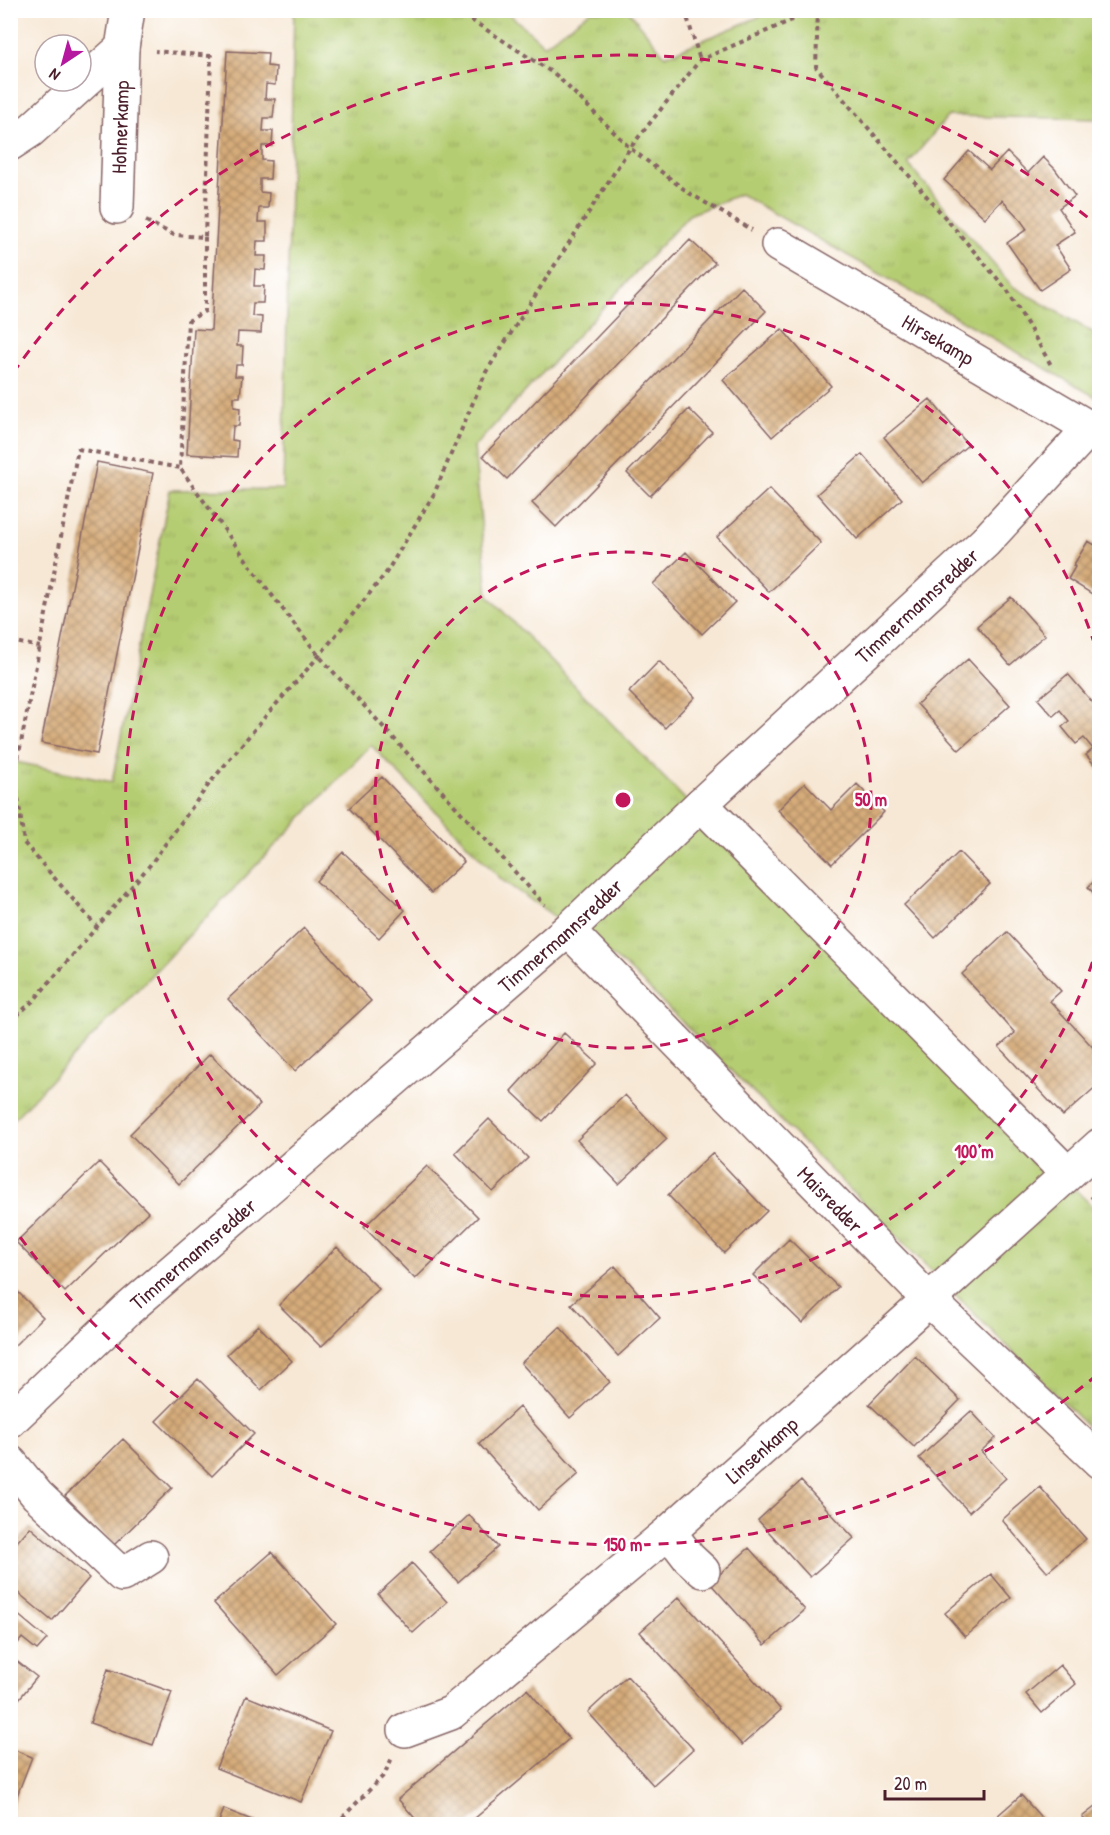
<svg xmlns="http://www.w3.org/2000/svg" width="1110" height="1835" font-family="'Patrick Hand',sans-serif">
	<defs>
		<pattern id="grass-tufts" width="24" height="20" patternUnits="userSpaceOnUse" patternTransform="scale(1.5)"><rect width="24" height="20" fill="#b5cd72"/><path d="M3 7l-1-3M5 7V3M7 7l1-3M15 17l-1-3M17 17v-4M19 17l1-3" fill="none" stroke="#9db063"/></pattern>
		<pattern id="building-cross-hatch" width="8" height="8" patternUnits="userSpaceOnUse" patternTransform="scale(1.5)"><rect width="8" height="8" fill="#d5ac7a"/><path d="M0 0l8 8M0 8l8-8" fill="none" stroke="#af8b64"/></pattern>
	</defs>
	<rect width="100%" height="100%" fill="#fff"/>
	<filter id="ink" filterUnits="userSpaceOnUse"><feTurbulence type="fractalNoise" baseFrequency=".0167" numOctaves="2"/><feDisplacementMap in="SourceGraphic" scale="12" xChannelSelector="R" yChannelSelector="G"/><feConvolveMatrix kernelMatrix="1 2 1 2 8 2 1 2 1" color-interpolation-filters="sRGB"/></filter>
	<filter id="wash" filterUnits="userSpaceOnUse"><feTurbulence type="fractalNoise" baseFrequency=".008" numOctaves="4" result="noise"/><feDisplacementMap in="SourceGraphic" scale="24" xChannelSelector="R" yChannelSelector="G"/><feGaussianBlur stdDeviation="1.35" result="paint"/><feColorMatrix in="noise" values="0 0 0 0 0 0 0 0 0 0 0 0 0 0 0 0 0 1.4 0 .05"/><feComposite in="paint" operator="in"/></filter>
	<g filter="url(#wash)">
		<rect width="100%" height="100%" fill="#f7e8d5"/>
		<path fill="url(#grass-tufts)" stroke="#80764e" stroke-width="1.5" d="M294 11H506L544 45 591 11H629L665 56 773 11H1099V119L948 116 908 164 1012 286 1099 336V399L740 194 689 215 474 447 488 596 1050 1176 1076 1190 1099 1213V1438L627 967 502 880 371 745 11 1122V761L112 782 170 490 283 489Z"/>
		<g id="blocks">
			<path fill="url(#building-cross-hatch)" d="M227 51 268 53 267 66 276 67 275 85 266 84 265 99H275L273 118H264L263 131H273L272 146H262V160L271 161 270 179H260V192L269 193 268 208H259L258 222H267V241H257L256 256H266L265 270 255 269 254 286H264L263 303H253L252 316 262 317 261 333 238 332 237 346H243L242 365H236L235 376H242L240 397H234V407L240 408 239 426H233L232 440 238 441 237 457 187 454 194 329 211 330Z
				M969 151 990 170 1007 152 1028 173 1043 157 1055 169 1075 196 1059 208 1075 232 1055 245 1071 269 1040 290 1007 243 1027 229 1019 218 1002 200 985 218 944 180Z
				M690 240 715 263 507 479 483 456Z
				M742 287 766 311 556 527 532 503Z
				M782 329 831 386 772 437 723 380Z
				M930 399 968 445 922 483 884 437Z
				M689 409 712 432 650 496 627 473Z
				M862 454 902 499 857 539 817 494Z
				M97 462 153 473 97 754 41 743Z
				M769 489 821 543 769 592 717 537Z
				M1088 541 1100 548V599L1068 579 1075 567 1073 566Z
				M686 552 735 602 702 634 653 584Z
				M1011 597 1045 635 1010 665 977 626Z
				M968 659 1010 705 959 750 917 704Z
				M659 661 695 697 665 728 629 692Z
				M1068 674 1100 711V771L1086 755 1093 749 1084 738 1076 744 1062 727 1069 721 1060 710 1053 716 1038 699Z
				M382 777 464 862 431 893 349 808Z
				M805 783 831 810 857 784 884 812 832 864 778 810Z
				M343 852 405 910 379 938 316 881Z
				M959 852 990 884 935 938 904 905Z
				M1100 876V900L1088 887Z
				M304 928 371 1001 295 1071 228 999Z
				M1007 932 1061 991 1050 1001 1100 1055V1083L1063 1116 999 1047 1015 1033 962 974Z
				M564 1033 597 1063 543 1121 511 1091Z
				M210 1054 260 1105 179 1184 130 1134Z
				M625 1095 667 1139 619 1184 577 1140Z
				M489 1119 528 1158 493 1192 455 1153Z
				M712 1153 767 1211 724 1253 668 1195Z
				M99 1162 148 1212 65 1292 16 1242Z
				M427 1166 478 1217 415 1279 364 1227Z
				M789 1239 838 1287 802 1323 753 1275Z
				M337 1247 379 1289 321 1347 279 1305Z
				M615 1266 660 1318 618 1356 571 1304Z
				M10 1284 43 1317 10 1350Z
				M258 1325 292 1361 261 1390 227 1354Z
				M560 1327 610 1382 570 1418 521 1363Z
				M915 1356 960 1400 914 1447 869 1404Z
				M198 1379 254 1434 212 1476 156 1421Z
				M519 1407 579 1474 538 1510 479 1444Z
				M971 1411 996 1438 981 1451 1006 1478 969 1512 919 1458Z
				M123 1439 172 1488 114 1545 65 1496Z
				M801 1481 854 1538 810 1577 758 1520Z
				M1040 1487 1086 1539 1047 1572 1002 1520Z
				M469 1515 498 1547 458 1582 430 1551Z
				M30 1527 89 1578 52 1621 10 1586V1550Z
				M749 1548 805 1610 765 1645 710 1583Z
				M272 1552 336 1624 278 1675 214 1603Z
				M412 1563 447 1602 413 1633 378 1594Z
				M991 1574 1011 1598 965 1637 945 1613Z
				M679 1597 781 1710 742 1745 640 1632Z
				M10 1608 47 1639 37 1650 22 1638 10 1653Z
				M10 1656 37 1677 19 1699 10 1693Z
				M1060 1665 1076 1684 1042 1713 1026 1694Z
				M108 1669 172 1692 153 1745 90 1723Z
				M627 1676 693 1749 653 1785 588 1712Z
				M527 1689 569 1739 468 1824H420L398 1799Z
				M246 1696 331 1731 301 1802 216 1768Z
				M10 1748 32 1757 11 1811H10Z
				M1021 1795 1047 1824H988Z
				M1100 1803V1824H1089L1082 1817Z
				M224 1809 262 1824H218Z"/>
		</g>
	</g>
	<g filter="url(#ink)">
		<use href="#blocks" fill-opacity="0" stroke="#876566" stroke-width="1.5"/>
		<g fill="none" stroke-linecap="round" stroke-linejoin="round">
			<defs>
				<g id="minor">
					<path d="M10 144 30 131 122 48 128 10"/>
					<path id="s1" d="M117 207 122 48"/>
					<path id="s2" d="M778 245 1100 434"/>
					<path d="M701 804 1056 1162"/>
					<path id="s3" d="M568 930 929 1300 1100 1462"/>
					<path id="s4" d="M10 1421 127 1310 568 930 701 804 985 542 1089 429"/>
					<path d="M10 1462 37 1495 122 1575 151 1557"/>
					<path d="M669 1532 689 1558 703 1571"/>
					<path id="s5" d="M405 1730 451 1713 669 1532 929 1300 1100 1145"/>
				</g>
			</defs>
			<use href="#minor" stroke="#876566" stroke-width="36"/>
			<path stroke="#876566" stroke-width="4" stroke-dasharray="4.5 4.5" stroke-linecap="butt" d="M456 10 556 75 630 148 689 193 752 230
				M685 10 700 60
				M818 10 816 67 1008 291 1051 365
				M146 221 174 235 205 237 211 56 155 51
				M205 237V311L188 321 180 468 268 590 319 656 545 905
				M10 641 40 647
				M98 928 24 843 15 774 78 449 180 468
				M10 1022 35 999 150 865 209 784 264 718 319 656 386 573 434 494 486 372 630 148 700 60 815 10
				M1091 1196 1100 1204
				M336 1824 384 1775 392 1758"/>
			<use href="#minor" stroke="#fff" stroke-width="33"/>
		</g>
	</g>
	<g fill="none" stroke="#c2185b" stroke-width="3" stroke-dasharray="10 8">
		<circle cx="623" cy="800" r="248"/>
		<path d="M1098 945A497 497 0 1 1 1098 655"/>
		<path d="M1097 1375A745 745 0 0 1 13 1227M13 373A745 745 0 0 1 1097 225"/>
	</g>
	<g text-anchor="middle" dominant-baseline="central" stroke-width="5" stroke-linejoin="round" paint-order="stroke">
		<g font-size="21" fill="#4a1f2b" stroke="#fff">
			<text stroke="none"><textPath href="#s1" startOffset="80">Hohnerkamp</textPath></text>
			<text stroke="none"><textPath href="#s2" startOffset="186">Hirsekamp</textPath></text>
			<text stroke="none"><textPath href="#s4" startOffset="1220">Timmermannsredder</textPath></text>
			<text stroke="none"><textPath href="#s4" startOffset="734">Timmermannsredder</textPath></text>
			<text stroke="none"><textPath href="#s3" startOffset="376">Maisredder</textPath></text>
			<text stroke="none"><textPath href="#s4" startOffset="248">Timmermannsredder</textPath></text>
			<text stroke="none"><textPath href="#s5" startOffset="456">Linsenkamp</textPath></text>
		</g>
	</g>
	<circle cx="623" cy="800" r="9" fill="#c2185b" stroke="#fff" stroke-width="3"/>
	<g font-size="18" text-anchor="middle" font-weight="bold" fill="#c2185b" stroke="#fff" stroke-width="5" stroke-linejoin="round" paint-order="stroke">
		<text x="871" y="806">50 m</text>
		<text x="974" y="1158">100 m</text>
		<text x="623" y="1551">150 m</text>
	</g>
	<rect width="1110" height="1835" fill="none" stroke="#fff" stroke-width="36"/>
	<g transform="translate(63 63) rotate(216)"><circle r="28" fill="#ffffff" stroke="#b7a5aa" stroke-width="1.5"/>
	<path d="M0-4.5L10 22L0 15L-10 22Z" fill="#b5179e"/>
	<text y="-9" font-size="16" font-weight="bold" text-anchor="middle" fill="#4a1f2b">N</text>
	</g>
	<path d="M885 1790v9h99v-9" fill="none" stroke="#4a1f2b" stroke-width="3"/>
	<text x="894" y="1790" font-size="18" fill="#4a1f2b" stroke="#ffffff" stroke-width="4.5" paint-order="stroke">20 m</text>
</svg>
